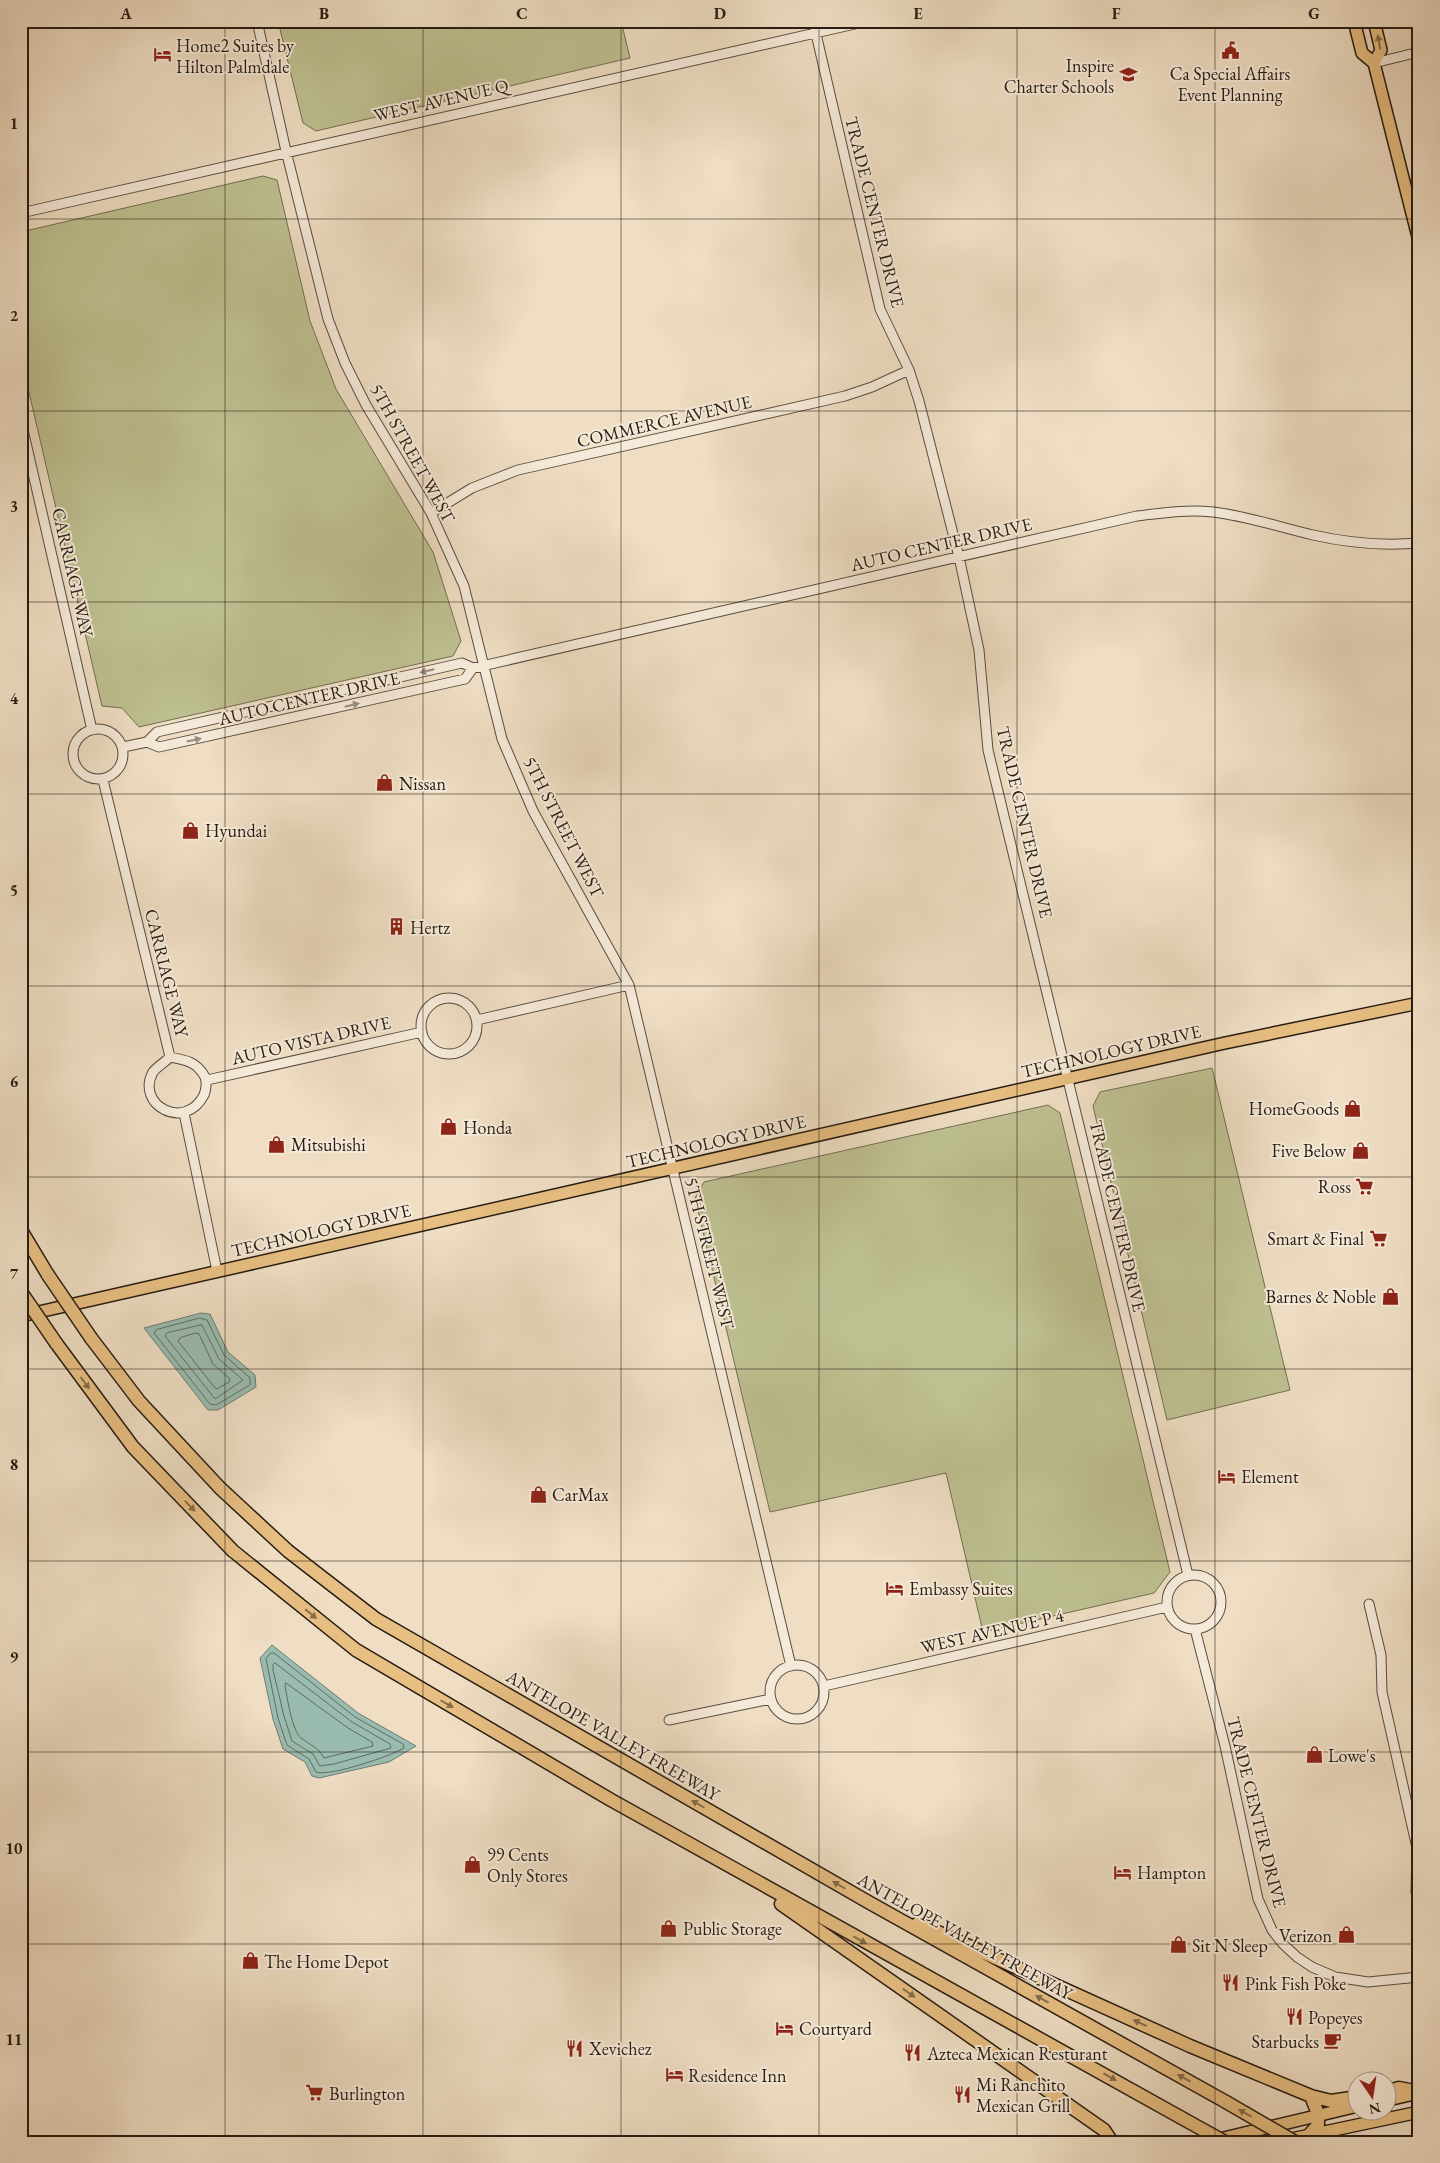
<svg xmlns="http://www.w3.org/2000/svg" width="1440" height="2163" font-family="'EB Garamond',serif">
	<rect width="100%" height="100%" fill="#efdec4"/>
	<filter id="stains"><feTurbulence type="fractalNoise" baseFrequency=".004" numOctaves="4"/><feColorMatrix values="0 0 0 0 .2 0 0 0 0 .09 0 0 0 0 .02 0 0 0 .5 -.17"/></filter>
	<radialGradient id="worn" r=".72"><stop offset=".6" stop-color="#630" stop-opacity="0"/><stop offset="1" stop-color="#630" stop-opacity=".3"/></radialGradient>
	<path fill="#bec091" stroke="#726e52" d="M278 21H621L630 58 316 131 303 123Z
		M263 176 277 180 310 321 336 389 433 552 461 641 453 656 139 727 122 708 102 706 21 358V232Z
		M1212 1068 1290 1390 1167 1420 1093 1106 1100 1092Z
		M1048 1105 1060 1113 1170 1572 1154 1593 983 1632 946 1473 770 1512 695 1198 704 1182Z"/>
	<path fill="#9abcb0" stroke="#6c7c71" d="M201 1313 210 1314 228 1352 255 1375 256 1387 218 1410H208L144 1328Z
		M272 1645 358 1713 416 1746 389 1762 319 1778 312 1776 305 1762 283 1749 273 1719 260 1658Z"/>
	<g fill="none" stroke-linecap="round" stroke-linejoin="round">
		<path stroke="#606c61" stroke-width="1" d="M200 1318 207 1320 224 1355 250 1378V1385L216 1405 210 1404 154 1333 156 1330Z
			M202 1325 219 1359 243 1380 215 1399 165 1336 167 1333Z
			M196 1333 199 1334 213 1364 230 1379 229 1382 217 1389 215 1388 178 1341 180 1338Z
			M271 1653H274L355 1717 403 1744 404 1748C391 1756 329 1777 316 1772L309 1759 287 1745 278 1718 266 1659Z
			M275 1663 352 1722 390 1744 391 1748 334 1764 320 1766 313 1754 292 1741 284 1716 273 1670V1665Z
			M286 1683 348 1728 372 1742 373 1746 324 1758C318 1747 310 1745 301 1738 292 1731 287 1697 285 1685Z"/>
		<defs>
			<path id="minor" d="M257 21 286 151 328 319 345 363 366 405 431 513 464 586 502 739 533 811 629 985 791 1666
				M813 21 880 309 909 370 919 401 959 557 979 650 988 750 1188 1575
				M1374 63 1419 52
				M21 213 868 21
				M21 421 92 730
				M431 513 472 488 518 470 845 396 872 387 909 370
				M73 754a25 25 0 1 1 50 0a25 25 0 1 1-50 0Z
				M147 742 159 747 465 679 473 668
				M123 747 147 742 157 732 462 663 473 668 1137 516C1162 513 1187 509 1213 512 1247 516 1279 527 1313 535 1348 543 1383 546 1419 543
				M103 780 170 1057
				M421 1026a28 28 0 1 1 56 0a28 28 0 1 1-56 0Z
				M477 1020 629 985
				M170 1057C186 1060 197 1062 205 1077 207 1082 206 1090 204 1095 185 1132 135 1105 153 1072 157 1067 165 1062 170 1057Z
				M207 1080 422 1032
				M184 1113 217 1271
				M1167 1602a27 27 0 1 1 54 0a27 27 0 1 1-54 0Z
				M1369 1604 1381 1655 1382 1692 1417 1848 1416 1892 1419 1908
				M1195 1629 1225 1746 1258 1899 1272 1930 1283 1944 1297 1957 1312 1967 1335 1977 1368 1982 1419 1977
				M770 1692a27 27 0 1 1 54 0a27 27 0 1 1-54 0Z
				M824 1686 1167 1607
				M669 1720 771 1699"/>
			<path id="major" d="M1354 21 1362 53 1374 63 1419 241
				M1374 21 1381 50 1374 63
				M21 1316 1225 1043 1419 1003
				M1388 2100 1419 2093
				M1207 2142 1358 2106
				M1277 2142 1419 2112"/>
			<path id="highway" d="M21 1230 48 1275
				M91 1338 139 1401 220 1488 288 1551 376 1619 870 1903 1226 2102
				M56 1343 133 1447 233 1551 356 1650 611 1800 1180 2117
				M781 1904 1104 2130 1112 2142
				M918 1923 1190 2046 1311 2096 1331 2101 1358 2097
				M1388 2091 1399 2088 1419 2092
				M1310 2134 1318 2125V2114L1311 2096"/>
		</defs>
		<use href="#minor" stroke="#584c3e" stroke-width="11"/>
		<use href="#major" stroke="#261b12" stroke-width="14"/>
		<use href="#highway" stroke="#261b12" stroke-width="15"/>
		<use href="#minor" stroke="#f5ead9" stroke-width="9"/>
		<use href="#major" stroke="#e8bf82" stroke-width="11"/>
		<use href="#highway" stroke="#e8bf82" stroke-width="12"/>
		<defs>
			<path id="highway-bridge" d="M48 1275 91 1338
				M21 1292 56 1343
				M1226 2102 1295 2142
				M1180 2117 1225 2142"/>
		</defs>
		<use href="#highway-bridge" stroke="#261b12" stroke-width="15" stroke-linecap="butt"/>
		<use href="#highway-bridge" stroke="#e8bf82" stroke-width="12"/>
	</g>
	<defs><path id="oneway-solid" d="M-6-.8H1V-3.2L6.5 0L1 3.2V.8H-6Z" transform="scale(1.25)"/></defs>
	<g fill="#876d4a">
		<use href="#oneway-solid" transform="translate(1379 42) rotate(-100)"/>
		<use href="#oneway-solid" transform="translate(85 1383) rotate(53)"/>
		<use href="#oneway-solid" transform="translate(190 1506) rotate(46)"/>
		<use href="#oneway-solid" transform="translate(311 1614) rotate(39)"/>
		<use href="#oneway-solid" transform="translate(447 1704) rotate(30)"/>
		<use href="#oneway-solid" transform="translate(698 1804) rotate(-150)"/>
		<use href="#oneway-solid" transform="translate(839 1885) rotate(-150)"/>
		<use href="#oneway-solid" transform="translate(860 1940) rotate(29)"/>
		<use href="#oneway-solid" transform="translate(909 1993) rotate(35)"/>
		<use href="#oneway-solid" transform="translate(1042 1999) rotate(-151)"/>
		<use href="#oneway-solid" transform="translate(1140 2023) rotate(-155)"/>
		<use href="#oneway-solid" transform="translate(1110 2077) rotate(29)"/>
		<use href="#oneway-solid" transform="translate(1184 2078) rotate(-151)"/>
		<use href="#oneway-solid" transform="translate(1245 2113) rotate(-150)"/>
	</g>
	<g fill="#988d7f">
		<use href="#oneway-solid" transform="translate(427 671) rotate(167)"/>
		<use href="#oneway-solid" transform="translate(352 705) rotate(-13)"/>
		<use href="#oneway-solid" transform="translate(194 740) rotate(-12)"/>
	</g>
	<path fill="none" stroke="#261b12" stroke-width="1" stroke-opacity="0.55" d="M225 21V2142M423 21V2142M621 21V2142M819 21V2142M1017 21V2142M1215 21V2142M21 219H1419M21 411H1419M21 602H1419M21 794H1419M21 986H1419M21 1177H1419M21 1369H1419M21 1561H1419M21 1752H1419M21 1944H1419"/>
	<defs>
		<symbol id="civic-bare" viewBox="-9 -9 18 18"><path d="M-.6-6.5H3V-4.5H.6V-3L4-1V1h2V6H-6V1h2V-1L-.6-3ZM-1.2 2.5V6h2.4V2.5Z" fill="#8f2418" stroke="#f5ead9" stroke-width="2.5" paint-order="stroke"/></symbol>
		<symbol id="hotel-bare" viewBox="-9 -9 18 18"><path d="M-6-4.5h1.5V1H6V5H4.5V3h-9V5H-6ZM-4 0a1.8 1.8 0 1 1 3.6 0ZM.5 0V-2.5h3Q6-2.5 6 0Z" fill="#8f2418" stroke="#f5ead9" stroke-width="2.5" paint-order="stroke"/></symbol>
		<symbol id="school-bare" viewBox="-9 -9 18 18"><path d="M0-5L7-2L0 1L-7-2ZM-4 1L0 2.5L4 1V4Q0 6-4 4Z" fill="#8f2418" stroke="#f5ead9" stroke-width="2.5" paint-order="stroke"/></symbol>
		<symbol id="shop-bare" viewBox="-9 -9 18 18"><path d="M-5-2.5h2.3a2.7 3.5 0 0 1 5.4 0H5L5.5 6h-11ZM-1.5-2.5h3a1.5 2.3 0 0 0-3 0Z" fill="#8f2418" stroke="#f5ead9" stroke-width="2.5" paint-order="stroke"/></symbol>
		<symbol id="building-bare" viewBox="-9 -9 18 18"><path d="M-4-6H4V6H1V3H-1V6H-4ZM-2.5-4.3h1.7v1.8h-1.7ZM.8-4.3h1.7v1.8H.8ZM-2.5-1h1.7V.8h-1.7ZM.8-1h1.7V.8H.8Z" fill="#8f2418" stroke="#f5ead9" stroke-width="2.5" paint-order="stroke"/></symbol>
		<symbol id="supermarket-bare" viewBox="-9 -9 18 18"><path d="M-6-5.5h2.5l.6 2H6L4.5 2H-2.5L-4.4-4H-6ZM-1.5 3.2a1.3 1.3 0 1 0 .1 0ZM3 3.2a1.3 1.3 0 1 0 .1 0Z" fill="#8f2418" stroke="#f5ead9" stroke-width="2.5" paint-order="stroke"/></symbol>
		<symbol id="restaurant-bare" viewBox="-9 -9 18 18"><path d="M-5-6h1v4h1v-4h1v4h1v-4h1v5L-1.5 .5V6h-2V.5L-5-1ZM5-6V6H3V1.5H1.5Q1.5-4 5-6Z" fill="#8f2418" stroke="#f5ead9" stroke-width="2.5" paint-order="stroke"/></symbol>
		<symbol id="cafe-bare" viewBox="-9 -9 18 18"><path d="M-5.5-4.5H6V0H3Q3 3.5 0 3.5H-2.5Q-5.5 3.5-5.5 0ZM3-3.2v2h1.7v-2ZM-6 4.5H4V6H-6Z" fill="#8f2418" stroke="#f5ead9" stroke-width="2.5" paint-order="stroke"/></symbol>
	</defs>
	<g fill-rule="evenodd">
		<use href="#civic-bare" x="1218" y="38" width="25" height="25"/>
		<use href="#hotel-bare" x="150" y="42" width="25" height="25"/>
		<use href="#school-bare" x="1116" y="62" width="25" height="25"/>
		<use href="#shop-bare" x="372" y="770" width="25" height="25"/>
		<use href="#shop-bare" x="178" y="818" width="25" height="25"/>
		<use href="#building-bare" x="384" y="914" width="25" height="25"/>
		<use href="#shop-bare" x="1340" y="1096" width="25" height="25"/>
		<use href="#shop-bare" x="436" y="1114" width="25" height="25"/>
		<use href="#shop-bare" x="264" y="1132" width="25" height="25"/>
		<use href="#shop-bare" x="1348" y="1138" width="25" height="25"/>
		<use href="#supermarket-bare" x="1352" y="1174" width="25" height="25"/>
		<use href="#supermarket-bare" x="1366" y="1226" width="25" height="25"/>
		<use href="#shop-bare" x="1378" y="1284" width="25" height="25"/>
		<use href="#hotel-bare" x="1214" y="1464" width="25" height="25"/>
		<use href="#shop-bare" x="526" y="1482" width="25" height="25"/>
		<use href="#hotel-bare" x="882" y="1576" width="25" height="25"/>
		<use href="#shop-bare" x="1302" y="1742" width="25" height="25"/>
		<use href="#shop-bare" x="460" y="1852" width="25" height="25"/>
		<use href="#hotel-bare" x="1110" y="1860" width="25" height="25"/>
		<use href="#shop-bare" x="656" y="1916" width="25" height="25"/>
		<use href="#shop-bare" x="1334" y="1922" width="25" height="25"/>
		<use href="#shop-bare" x="1166" y="1932" width="25" height="25"/>
		<use href="#shop-bare" x="238" y="1948" width="25" height="25"/>
		<use href="#restaurant-bare" x="1218" y="1970" width="25" height="25"/>
		<use href="#restaurant-bare" x="1282" y="2004" width="25" height="25"/>
		<use href="#hotel-bare" x="772" y="2016" width="25" height="25"/>
		<use href="#cafe-bare" x="1320" y="2028" width="25" height="25"/>
		<use href="#restaurant-bare" x="562" y="2036" width="25" height="25"/>
		<use href="#restaurant-bare" x="900" y="2040" width="25" height="25"/>
		<use href="#hotel-bare" x="662" y="2062" width="25" height="25"/>
		<use href="#supermarket-bare" x="302" y="2080" width="25" height="25"/>
		<use href="#restaurant-bare" x="950" y="2082" width="25" height="25"/>
	</g>
	<g text-anchor="middle" dominant-baseline="central" stroke-width="4" stroke-linejoin="round" paint-order="stroke">
		<g font-size="18" fill="#261b12" stroke="#f5ead9" text-anchor="start">
			<text x="176" y="45">Home2 Suites by<tspan x="176" dy="21">Hilton Palmdale</tspan></text>
			<text x="1114" y="65" text-anchor="end">Inspire<tspan x="1114" dy="21">Charter Schools</tspan></text>
			<text x="1230" y="73" text-anchor="middle">Ca Special Affairs<tspan x="1230" dy="21">Event Planning</tspan></text>
			<text x="399" y="783">Nissan</text>
			<text x="205" y="830">Hyundai</text>
			<text x="410" y="927">Hertz</text>
			<text x="1339" y="1108" text-anchor="end">HomeGoods</text>
			<text x="463" y="1127">Honda</text>
			<text x="291" y="1144">Mitsubishi</text>
			<text x="1346" y="1150" text-anchor="end">Five Below</text>
			<text x="1351" y="1186" text-anchor="end">Ross</text>
			<text x="1364" y="1238" text-anchor="end">Smart &amp; Final</text>
			<text x="1376" y="1296" text-anchor="end">Barnes &amp; Noble</text>
			<text x="1241" y="1476">Element</text>
			<text x="552" y="1494">CarMax</text>
			<text x="909" y="1588">Embassy Suites</text>
			<text x="1328" y="1755">Lowe's</text>
			<text x="487" y="1854">99 Cents<tspan x="487" dy="21">Only Stores</tspan></text>
			<text x="1137" y="1872">Hampton</text>
			<text x="683" y="1928">Public Storage</text>
			<text x="1332" y="1935" text-anchor="end">Verizon</text>
			<text x="1192" y="1945">Sit N Sleep</text>
			<text x="264" y="1961">The Home Depot</text>
			<text x="1245" y="1983">Pink Fish Poke</text>
			<text x="1308" y="2017">Popeyes</text>
			<text x="799" y="2028">Courtyard</text>
			<text x="1319" y="2041" text-anchor="end">Starbucks</text>
			<text x="589" y="2048">Xevichez</text>
			<text x="927" y="2053">Azteca Mexican Resturant</text>
			<text x="688" y="2075">Residence Inn</text>
			<text x="976" y="2084">Mi Ranchito<tspan x="976" dy="21">Mexican Grill</tspan></text>
			<text x="329" y="2093">Burlington</text>
		</g>
		<g font-size="18" fill="#261b12" stroke="#f5ead9">
			<text transform="translate(441 100) rotate(-13)">WEST AVENUE Q</text>
			<text transform="translate(875 212) rotate(76)">TRADE CENTER DRIVE</text>
			<text transform="translate(664 421) rotate(-13)">COMMERCE AVENUE</text>
			<text transform="translate(413 453) rotate(61)">5TH STREET WEST</text>
			<text transform="translate(941 544) rotate(-13)">AUTO CENTER DRIVE</text>
			<text transform="translate(73 572) rotate(77)">CARRIAGE WAY</text>
			<text transform="translate(309 698) rotate(-13)">AUTO CENTER DRIVE</text>
			<text transform="translate(1025 822) rotate(77)">TRADE CENTER DRIVE</text>
			<text transform="translate(564 827) rotate(63)">5TH STREET WEST</text>
			<text transform="translate(167 973) rotate(76)">CARRIAGE WAY</text>
			<text transform="translate(311 1040) rotate(-13)">AUTO VISTA DRIVE</text>
			<text transform="translate(1111 1051) rotate(-13)">TECHNOLOGY DRIVE</text>
			<text transform="translate(716 1141) rotate(-13)">TECHNOLOGY DRIVE</text>
			<text transform="translate(1118 1216) rotate(77)">TRADE CENTER DRIVE</text>
			<text transform="translate(321 1230) rotate(-13)">TECHNOLOGY DRIVE</text>
			<text transform="translate(710 1253) rotate(76)">5TH STREET WEST</text>
			<text transform="translate(992 1631) rotate(-13)">WEST AVENUE P 4</text>
			<text transform="translate(613 1735) rotate(30)">ANTELOPE VALLEY FREEWAY</text>
			<text transform="translate(1257 1812) rotate(76)">TRADE CENTER DRIVE</text>
			<text transform="translate(965 1936) rotate(29)">ANTELOPE VALLEY FREEWAY</text>
		</g>
	</g>
	<rect width="1440" height="2163" fill="none" stroke="#efdec4" stroke-width="55"/>
	<g transform="translate(1372 2096) rotate(167)"><circle r="24" fill="#f5ead9" stroke="#a29789"/>
	<path d="M0-4L9 19L0 12L-9 19Z" fill="#8f2418"/>
	<text y="-8" font-size="14" font-weight="bold" text-anchor="middle" fill="#261b12">N</text>
	</g>
	<rect x="28" y="28" width="1384" height="2108" fill="none" stroke="#261b12" stroke-width="2"/>
	<g font-size="16" text-anchor="middle" font-weight="bold" fill="#261b12">
		<text x="126" y="19">A</text>
		<text x="324" y="19">B</text>
		<text x="522" y="19">C</text>
		<text x="720" y="19">D</text>
		<text x="918" y="19">E</text>
		<text x="1116" y="19">F</text>
		<text x="1314" y="19">G</text>
		<text x="14" y="129">1</text>
		<text x="14" y="321">2</text>
		<text x="14" y="512">3</text>
		<text x="14" y="704">4</text>
		<text x="14" y="896">5</text>
		<text x="14" y="1087">6</text>
		<text x="14" y="1279">7</text>
		<text x="14" y="1470">8</text>
		<text x="14" y="1662">9</text>
		<text x="14" y="1854">10</text>
		<text x="14" y="2045">11</text>
	</g>
	<rect width="100%" height="100%" filter="url(#stains)"/>
	<rect width="100%" height="100%" fill="url(#worn)"/>
</svg>
